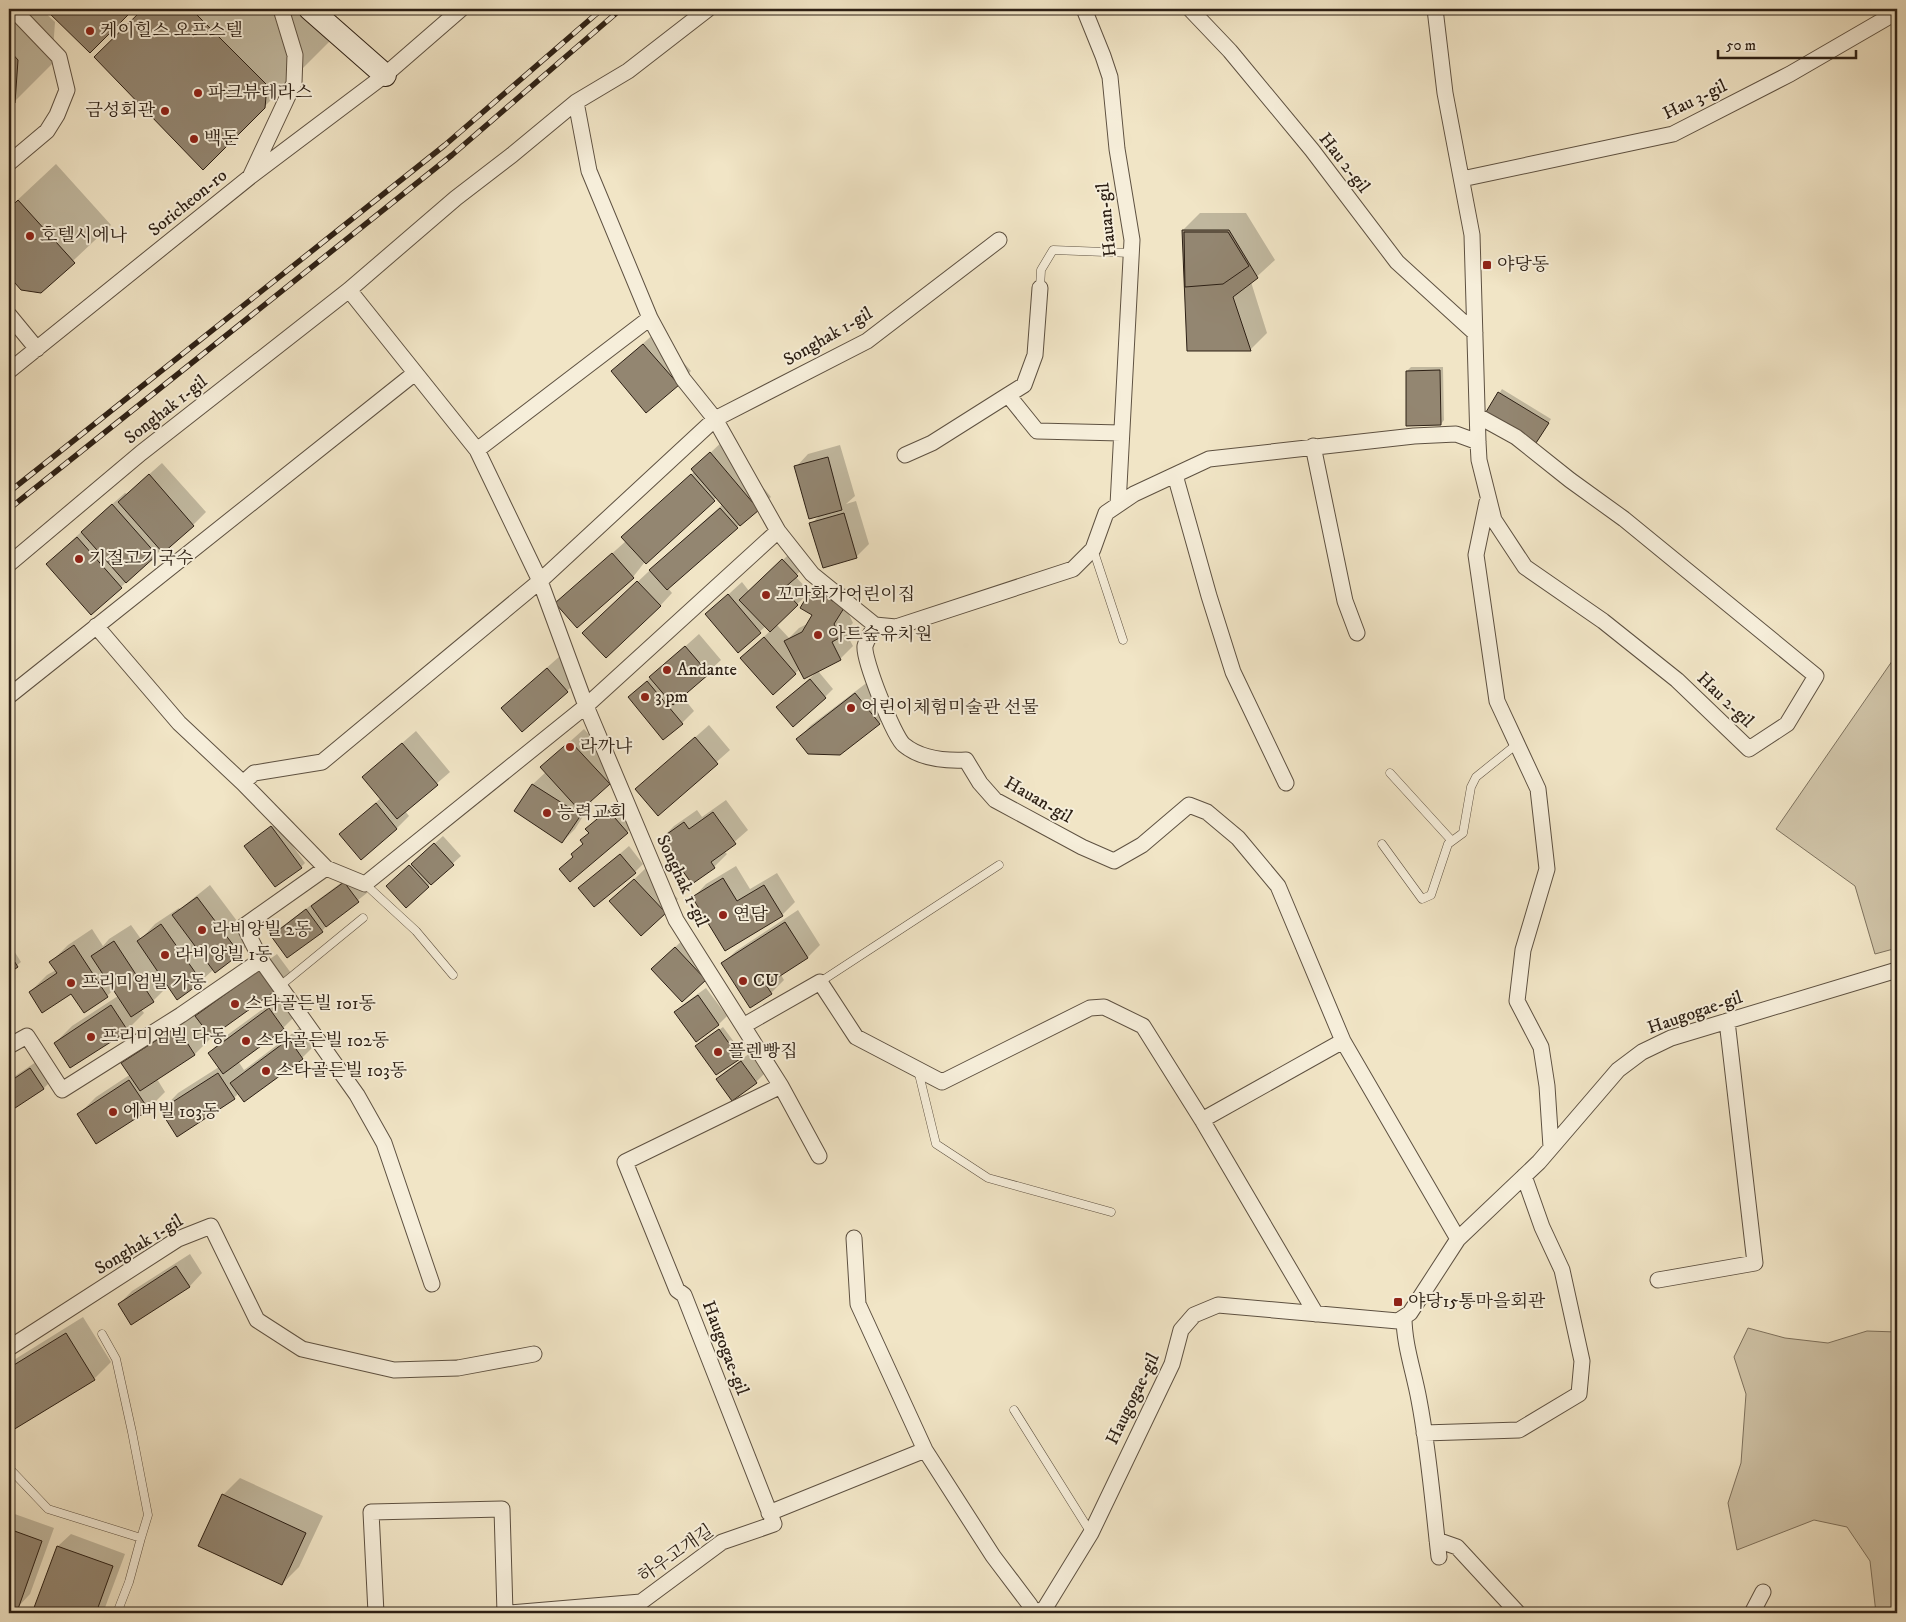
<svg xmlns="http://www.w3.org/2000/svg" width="1906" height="1622" font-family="'IM FELL DW Pica','Noto Serif KR',serif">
	<rect width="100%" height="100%" fill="#f1e5c6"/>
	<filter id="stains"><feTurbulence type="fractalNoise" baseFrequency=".004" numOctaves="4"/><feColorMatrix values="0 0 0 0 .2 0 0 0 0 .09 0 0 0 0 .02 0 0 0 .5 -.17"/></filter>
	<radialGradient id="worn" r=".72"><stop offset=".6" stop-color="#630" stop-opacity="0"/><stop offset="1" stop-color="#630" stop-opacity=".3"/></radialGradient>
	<path fill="#d0c4a8" stroke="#7e725e" d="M1897 654V948L1875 954 1855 886 1776 829Z
		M1748 1328 1785 1338 1828 1343 1867 1331 1897 1332V1613H1876L1870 1561 1847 1527 1814 1520 1737 1550 1728 1503 1741 1463 1746 1394 1734 1357Z"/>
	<path fill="#0003" d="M9 9H41L55 22 52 64 9 107Z
		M47 9H133L90 51Z
		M144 9H322L330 41 203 168 96 57Z
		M56 164 111 225 40 292 22 289 9 274V208Z
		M1200 213H1246L1275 260 1251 282 1267 333 1250 350 1183 230Z
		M9 278 13 283 11 300 9 302Z
		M656 332 691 371 678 384 612 371Z
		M1411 367H1443L1444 420 1441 424 1407 371Z
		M1502 389 1551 419 1540 437 1488 411Z
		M724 440 771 497 668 588 672 593 660 606 597 620 664 557 723 504 717 497 644 563 633 577 570 591 626 541 623 537 695 471 693 469Z
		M840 445 855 496 846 504 856 501 869 544 856 557 811 524 820 515 796 467 808 454Z
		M162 463 206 512 193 525 163 551 162 549 121 587 47 564 95 519 125 493 127 494Z
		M796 548 810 562 795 576 810 592 776 624 789 638 799 628 809 623 814 615 813 589 826 577 856 595 847 610 853 623 845 631 853 646 840 659 800 669 773 693 742 658 770 631 766 626 738 651 707 614 742 582 749 591Z
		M699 634 721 660 682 696 694 711 682 723 629 697Z
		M560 656 580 678 567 691 515 696Z
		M818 671 833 689 825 697 786 699Z
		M869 681 892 711 879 723 798 739 810 726Z
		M709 725 730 750 658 814 637 789Z
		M584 729 621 771 590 800 592 802 575 829 562 842 516 811 533 784 546 772 555 755Z
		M416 731 450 772 405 811 409 816 397 828 361 858 341 834 381 798 363 777Z
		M621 798 640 820 627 832 574 856 572 854 584 843 582 840 590 832 587 829Z
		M726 800 748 830 724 851 727 854 714 867 661 839 674 826 697 810 702 817Z
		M276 823 305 863 301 867 250 843Z
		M443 836 461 856 406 906 396 878Z
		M629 846 643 864 635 872 580 888Z
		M736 866 750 889 777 873 795 902 782 915 694 897 706 884Z
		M647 867 678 899 665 912 624 889Z
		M353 874 367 893 330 922 322 931 288 957 272 936 280 928Z
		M210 885 252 941 239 953 214 969 201 981 169 985 153 1001 141 1009 144 1013 127 1030 55 1043 72 1026 118 996 114 989 107 996 84 1011 72 993 30 992 47 975 56 970 51 962 68 945 92 929 103 946 109 939 131 925 141 939 155 924 179 908 180 909Z
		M798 910 820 945 808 957 781 975 784 980 771 993 751 1006 723 963 736 951Z
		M684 939 705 979 661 960Z
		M9 943 21 962 9 972Z
		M277 954 291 973 211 1036 212 1037 195 1054 157 1079 165 1092 148 1109 79 1114 96 1097 131 1074 123 1063 140 1046 194 1010 198 1016 214 999Z
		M706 988 727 1016 718 1025 676 1012 684 1004Z
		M286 992 300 1011 283 1028 238 1061 244 1070 306 1023 319 1041 302 1058 244 1100 239 1093 234 1098 161 1111 178 1093 219 1067 209 1053 226 1036Z
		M723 1027 743 1054 739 1058 701 1043Z
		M750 1053 764 1074 756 1082 718 1079 726 1071Z
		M39 1060 52 1080 44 1088 9 1111V1080Z
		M190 1254 202 1273 190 1286 132 1323 119 1304 132 1291Z
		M83 1317 111 1362 94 1379 14 1429 9 1421V1363Z
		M240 1478 323 1516 299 1567 282 1584 223 1495Z
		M9 1512 54 1528 30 1594 18 1607 9 1604Z
		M71 1534 125 1554 103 1613H33L58 1546Z"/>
	<path fill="#938671" stroke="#2d2015" d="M45 9H134L90 53Z
		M143 9H191L267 85 265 108 203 170 94 57Z
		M9 50 18 60 15 103 9 108Z
		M18 200 75 263 41 293 21 290 9 276V209Z
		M1182 230H1229L1258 278 1233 297 1251 351H1187Z
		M1184 232H1228L1249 266 1223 284 1185 287Z
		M643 344 679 385 646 413 611 371Z
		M1440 370 1441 425 1406 426V371Z
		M1498 392 1549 423 1536 443 1486 412Z
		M710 452 759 510 740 526 691 469Z
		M828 457 842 510 809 519 794 466Z
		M149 474 194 526 163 553 118 502Z
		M691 474 715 501 646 564 621 537Z
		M112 504 157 555 126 583 81 532Z
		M720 508 738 528 667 590 649 570Z
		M844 513 857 558 823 568 809 523Z
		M77 537 122 588 91 615 46 564Z
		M612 553 634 578 577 628 555 603Z
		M782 559 798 576 783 589 798 605 770 632 739 600Z
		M637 581 661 606 606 658 582 633Z
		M812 588 844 608 834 624 841 637 832 642 841 660 804 679 784 641 802 632 812 615 800 608Z
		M728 594 761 633 738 653 705 614Z
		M764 637 796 674 773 695 740 658Z
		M685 646 709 674 673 705 649 677Z
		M547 668 568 692 522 732 501 708Z
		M810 679 826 698 793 727 776 707Z
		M647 681 683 724 663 740 628 697Z
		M855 693 880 724 840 755 808 754 796 739Z
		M695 737 718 764 658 816 635 789Z
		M570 741 610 784 580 811 540 767Z
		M402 743 438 785 397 819 362 777Z
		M532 784 581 815 562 843 514 811Z
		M376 803 397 829 361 860 339 834Z
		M608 810 628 833 570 882 559 869 573 857 571 854 583 844 580 840 589 833 585 829Z
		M713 812 736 844 711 862 715 868 692 884 660 839 684 822 689 829Z
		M271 826 302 868 275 887 244 846Z
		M434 843 454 865 431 885 411 864Z
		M620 854 636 873 594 907 578 888Z
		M409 865 429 887 406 908 386 886Z
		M723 878 737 901 764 885 783 916 725 951 692 897Z
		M634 879 666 913 641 936 609 901Z
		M344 882 359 902 326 927 311 906Z
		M197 897 240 954 215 973 172 915Z
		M306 909 323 932 287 958 271 936Z
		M785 922 808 958 766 985 772 994 750 1008 721 963Z
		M161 924 202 982 177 1000 137 941Z
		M114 941 154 1002 131 1017 91 956Z
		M74 945 108 997 84 1013 71 994 42 1013 29 992 57 973 49 962Z
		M675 947 706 980 682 1002 651 969Z
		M9 953 18 967 9 973Z
		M259 970 275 991 211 1037 195 1016Z
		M698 995 719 1025 696 1042 674 1012Z
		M111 1005 128 1031 70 1068 54 1043Z
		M269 1008 284 1029 223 1074 208 1053Z
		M177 1027 195 1055 140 1091 121 1063Z
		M719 1029 740 1059 716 1075 695 1046Z
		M289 1039 303 1059 244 1102 230 1083Z
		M741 1061 757 1083 732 1101 716 1079Z
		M30 1068 44 1089 9 1112V1082Z
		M218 1073 235 1099 177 1137 160 1110Z
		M129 1080 149 1110 96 1144 77 1114Z
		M176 1266 190 1287 131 1325 118 1304Z
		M66 1333 95 1380 13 1430 9 1423V1368Z
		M222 1494 306 1533 282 1585 198 1546Z
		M9 1529 42 1541 18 1609 9 1605Z
		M57 1546 113 1566 96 1613H32Z"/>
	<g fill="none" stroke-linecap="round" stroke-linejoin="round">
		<defs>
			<path id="lane" d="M1040 288 1041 270 1053 250 1131 253
				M1093 549 1123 640
				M1390 773 1452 841
				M1382 844 1422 899 1431 895 1448 844 1463 833 1471 787 1476 777 1517 744
				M365 884 416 931 453 975
				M820 982 999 865
				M280 986 363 918
				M918 1070 936 1144 988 1178 1111 1212
				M1014 1410 1091 1533
				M9 1468 48 1509 141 1538 148 1515 132 1432 116 1359 102 1334
				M117 1613 129 1582 141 1538"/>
			<path id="street" d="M1084 9 1103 56 1110 77 1117 149 1132 240 1118 505
				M1190 9 1230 51 1312 150 1397 262 1475 333
				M1435 9 1445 93 1472 235 1478 442 1479 460 1494 520 1525 567 1603 621 1677 680 1749 749 1787 724 1816 676 1624 519 1570 480 1516 437 1478 416
				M576 102 589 171 650 318 683 379 715 419 778 531 812 574 875 625
				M9 163 47 131 57 115 67 90 59 57 13 9
				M251 175 294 83 295 55 281 9
				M1462 179 1673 134 1790 74 1897 12
				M349 290 477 450 540 581 586 706 676 920 781 1086
				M9 315 37 349
				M9 371 251 176 385 75 461 9
				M1008 395 1024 385 1035 355 1040 288
				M1313 446 1345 601 1357 633
				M477 450 650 318
				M905 455 932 443 1008 395 1037 431 1121 433
				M1175 475 1209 596 1233 672 1286 783
				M1487 502 1476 555 1497 701 1538 789 1547 869 1523 950 1517 1001 1541 1047 1547 1086 1551 1147
				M9 564 141 453 349 290 456 198 512 155 576 102 628 71 708 9
				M96 626 179 723 243 783 326 868
				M9 696 415 373
				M243 783 254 773 322 762 540 581 715 419 867 341 999 240
				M261 960 357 1095 384 1143 432 1284
				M743 1026 820 982 856 1037 942 1082 1090 1008 1104 1007 1143 1026 1202 1120 1316 1314
				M1343 1041 1278 886 1238 838 1207 812 1189 805 1142 845 1114 861 1082 847 995 800 980 783 966 760C945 761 921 759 904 745 894 737 863 659 865 646 867 639 872 632 875 625L896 627 1073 569 1093 549 1106 513 1134 494 1209 459 1414 436 1456 434 1478 442
				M9 1046 27 1036 62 1090 181 1015 261 960 244 926 326 868 365 884 586 706 778 531
				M1202 1120 1343 1041 1458 1239
				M854 1238 858 1304 925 1450
				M1658 1280 1755 1263 1727 1021
				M1404 1317C1404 1345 1414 1372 1419 1400 1429 1452 1433 1505 1439 1557
				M9 1348 178 1239 211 1226 257 1320 302 1349 394 1370 458 1368 534 1354
				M1424 1433 1519 1430 1579 1394 1582 1361 1562 1270 1542 1227 1524 1176
				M769 1513 925 1450 993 1556 1030 1605 1034 1613
				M1437 1540 1457 1547 1518 1613
				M376 1613 371 1512 502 1509 505 1613
				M510 1613 641 1602 722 1542 774 1524 684 1295 677 1290 625 1162 781 1086 819 1156
				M1036 1613 1045 1608 1091 1533 1172 1364 1181 1330 1194 1315 1218 1305 1398 1321 1410 1313 1458 1239 1539 1162 1618 1070 1642 1052 1671 1038 1897 970
				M1752 1613 1763 1592"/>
			<path id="secondary" d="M310 9 385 75"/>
		</defs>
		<use href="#lane" stroke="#5e5141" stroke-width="9"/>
		<use href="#street" stroke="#5e5141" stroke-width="17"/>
		<use href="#secondary" stroke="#2d2015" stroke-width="24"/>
		<use href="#lane" stroke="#f6eeda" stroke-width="8"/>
		<use href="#street" stroke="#f6eeda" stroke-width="15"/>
		<use href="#secondary" stroke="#f6eeda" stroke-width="22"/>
		<defs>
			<path id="rail" d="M9 492 445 145 602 9
				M9 509 452 155 621 9"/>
		</defs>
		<use href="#rail" stroke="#2d2015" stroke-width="5.5"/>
		<use href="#rail" stroke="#f6eeda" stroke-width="4" stroke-dasharray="11" stroke-linecap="butt"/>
	</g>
	<g fill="#8f2418" stroke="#f6eeda" stroke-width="2">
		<circle cx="90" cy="31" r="5"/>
		<circle cx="198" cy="93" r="5"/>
		<circle cx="165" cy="111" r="5"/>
		<circle cx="194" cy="139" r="5"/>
		<circle cx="30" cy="236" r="5"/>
		<rect x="1482" y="260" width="10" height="10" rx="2.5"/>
		<circle cx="79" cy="559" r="5"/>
		<circle cx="766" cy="595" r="5"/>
		<circle cx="818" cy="635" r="5"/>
		<circle cx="667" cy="670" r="5"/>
		<circle cx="645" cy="697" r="5"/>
		<circle cx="851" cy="708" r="5"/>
		<circle cx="570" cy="747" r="5"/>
		<circle cx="547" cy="813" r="5"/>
		<circle cx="723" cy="915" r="5"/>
		<circle cx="202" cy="930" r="5"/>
		<circle cx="165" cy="955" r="5"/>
		<circle cx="743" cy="981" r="5"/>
		<circle cx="71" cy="983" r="5"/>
		<circle cx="235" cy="1004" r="5"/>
		<circle cx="91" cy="1037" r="5"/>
		<circle cx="246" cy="1041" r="5"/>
		<circle cx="718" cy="1052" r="5"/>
		<circle cx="266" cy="1071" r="5"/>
		<circle cx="113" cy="1112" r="5"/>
		<rect x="1393" y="1297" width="10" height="10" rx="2.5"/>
	</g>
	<g text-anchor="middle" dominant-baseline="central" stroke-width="4" stroke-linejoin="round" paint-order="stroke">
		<g font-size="18" fill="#2d2015" stroke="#f6eeda" text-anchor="start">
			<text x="100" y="31">케이힐스 오프스텔</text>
			<text x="208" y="93">파크뷰테라스</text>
			<text x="155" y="111" text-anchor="end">금성회관</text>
			<text x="204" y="139">백돈</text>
			<text x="40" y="236">호텔시에나</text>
			<text x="1497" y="265">야당동</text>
			<text x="89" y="559">기절고기국수</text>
			<text x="776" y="595">꼬마화가어린이집</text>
			<text x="828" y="635">아트숲유치원</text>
			<text x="677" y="670">Andante</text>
			<text x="655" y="697">3 pm</text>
			<text x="861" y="708">어린이체험미술관 선물</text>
			<text x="580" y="747">라까냐</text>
			<text x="557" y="813">능력교회</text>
			<text x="733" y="915">연담</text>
			<text x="212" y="930">라비앙빌 2동</text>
			<text x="175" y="955">라비앙빌 1동</text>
			<text x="753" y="981">CU</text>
			<text x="81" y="983">프리미엄빌 가동</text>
			<text x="245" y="1004">스타골든빌 101동</text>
			<text x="101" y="1037">프리미엄빌 다동</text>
			<text x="256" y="1041">스타골든빌 102동</text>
			<text x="728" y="1052">플렌빵집</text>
			<text x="276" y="1071">스타골든빌 103동</text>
			<text x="123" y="1112">에버빌 103동</text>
			<text x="1408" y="1302">야당15통마을회관</text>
		</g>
		<g font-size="18" fill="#2d2015" stroke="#f6eeda">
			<text transform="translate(1695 100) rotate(-26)">Hau 3-gil</text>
			<text transform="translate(1344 163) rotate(52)">Hau 2-gil</text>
			<text transform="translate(188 203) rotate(-39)">Soricheon-ro</text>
			<text transform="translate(1107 220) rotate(-96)">Hauan-gil</text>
			<text transform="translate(828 337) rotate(-30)">Songhak 1-gil</text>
			<text transform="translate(166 410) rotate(-38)">Songhak 1-gil</text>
			<text transform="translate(1725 700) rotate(44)">Hau 2-gil</text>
			<text transform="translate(1038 800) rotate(30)">Hauan-gil</text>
			<text transform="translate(682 881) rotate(65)">Songhak 1-gil</text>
			<text transform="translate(1695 1013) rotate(-19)">Haugogae-gil</text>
			<text transform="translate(139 1245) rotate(-31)">Songhak 1-gil</text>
			<text transform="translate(725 1348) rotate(69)">Haugogae-gil</text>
			<text transform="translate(1133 1399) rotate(-64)">Haugogae-gil</text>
			<text transform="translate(676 1554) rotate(-35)">하우고개길</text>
		</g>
	</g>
	<rect width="1906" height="1622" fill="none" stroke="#f1e5c6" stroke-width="30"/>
	<rect x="10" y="10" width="1886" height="1602" fill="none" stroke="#2d2015" stroke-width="2.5"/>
	<rect x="15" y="15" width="1876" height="1592" fill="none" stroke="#2d2015"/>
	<path d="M1718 50v8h138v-8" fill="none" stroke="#2d2015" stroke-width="2.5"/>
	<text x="1726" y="50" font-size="15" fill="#2d2015" stroke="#f6eeda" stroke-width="4" paint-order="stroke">50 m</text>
	<rect width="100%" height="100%" filter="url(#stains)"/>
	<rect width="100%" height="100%" fill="url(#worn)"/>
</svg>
